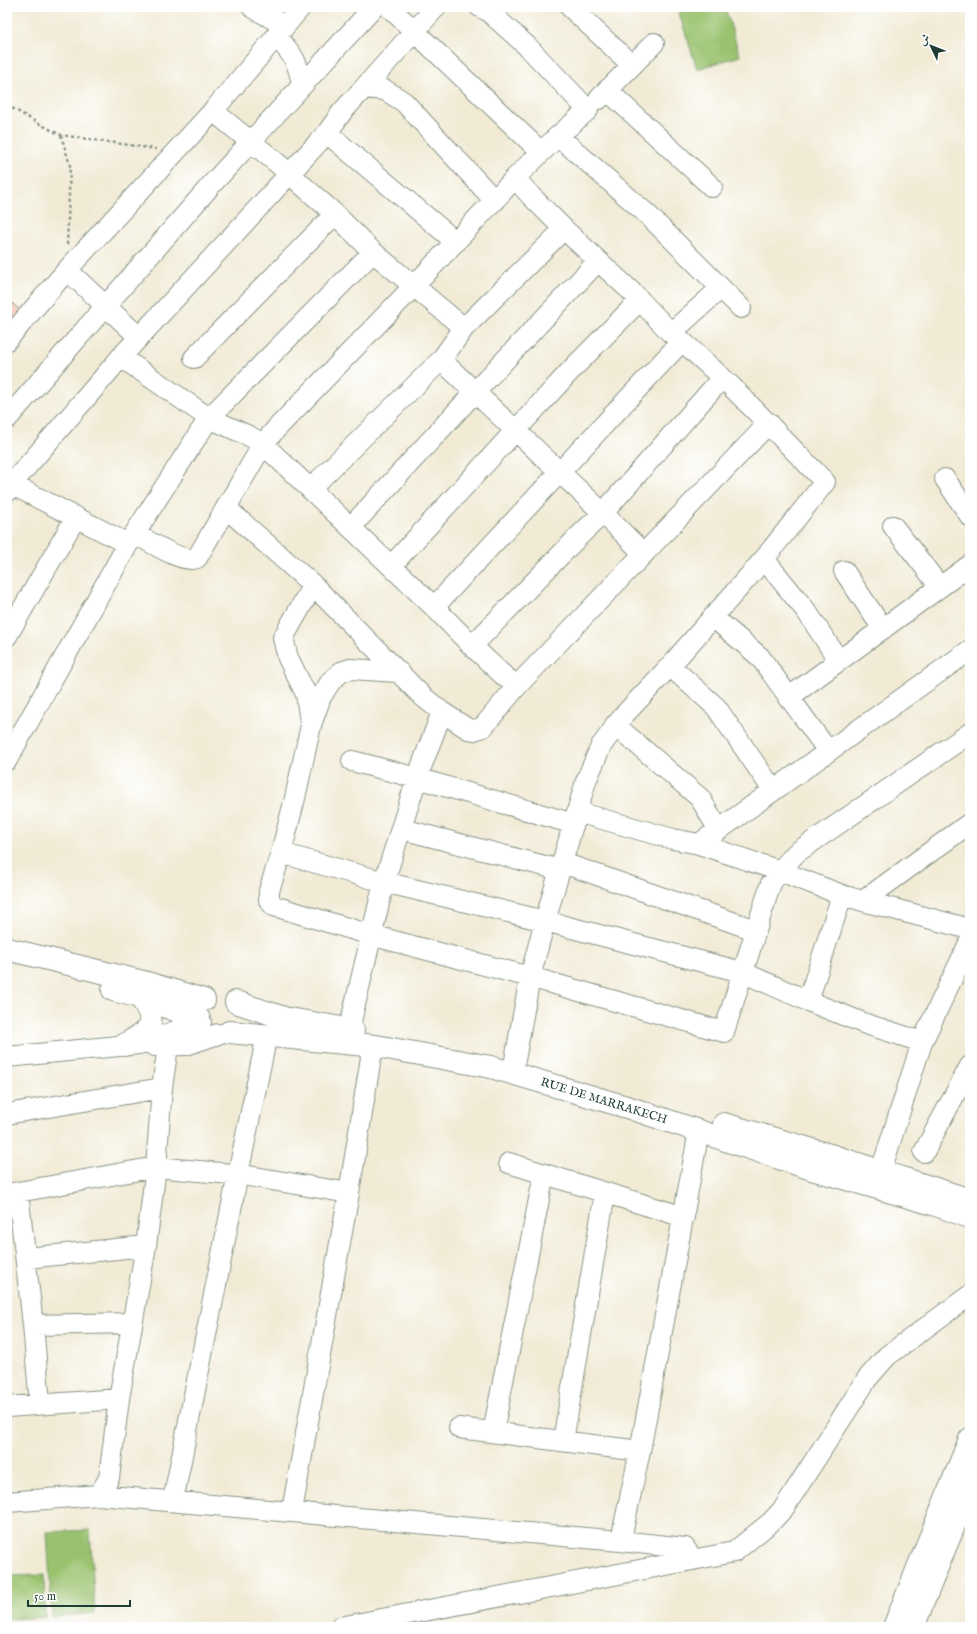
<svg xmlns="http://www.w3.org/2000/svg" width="977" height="1634" font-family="'IM FELL English',Amiri,serif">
	<rect width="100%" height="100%" fill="#fff"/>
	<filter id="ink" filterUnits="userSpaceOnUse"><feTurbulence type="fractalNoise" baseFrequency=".025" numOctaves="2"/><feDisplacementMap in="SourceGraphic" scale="8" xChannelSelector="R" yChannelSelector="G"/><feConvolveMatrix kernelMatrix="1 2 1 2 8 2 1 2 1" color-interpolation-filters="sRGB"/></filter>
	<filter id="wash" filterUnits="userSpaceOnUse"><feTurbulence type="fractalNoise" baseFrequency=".012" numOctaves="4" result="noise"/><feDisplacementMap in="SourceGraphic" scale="16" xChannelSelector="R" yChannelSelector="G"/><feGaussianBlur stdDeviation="0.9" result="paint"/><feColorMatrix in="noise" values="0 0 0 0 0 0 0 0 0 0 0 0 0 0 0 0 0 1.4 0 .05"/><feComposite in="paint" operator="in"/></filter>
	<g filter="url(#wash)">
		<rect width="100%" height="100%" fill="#f1ebd6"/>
		<path fill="#9ac26e" stroke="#5c8051" d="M677 7H725L740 56 697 69Z
			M90 1530 95 1613 52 1617 47 1532Z
			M44 1575 45 1617 7 1619V1576Z"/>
		<g id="blocks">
			<path fill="#f1a280" d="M7 299 21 311 7 328Z"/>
		</g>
	</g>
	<g filter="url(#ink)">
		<use href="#blocks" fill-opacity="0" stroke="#889485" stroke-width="1"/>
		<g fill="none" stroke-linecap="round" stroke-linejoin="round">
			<defs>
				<path id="minor" d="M252 7 285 26
					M301 7 213 111 276 162 335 214 373 252 464 328 564 229
					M389 7 541 152
					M480 7 488 11 528 47 588 110 558 136 647 214 741 308
					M570 7 632 65
					M276 36C293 55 298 61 302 85
					M364 88 436 7
					M607 90 712 187
					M599 99 654 43
					M327 133 456 242
					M67 270 139 337
					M671 333 721 288
					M7 340 67 270 213 111
					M121 357 209 418 249 436 263 444 434 607 472 646 503 675 517 686
					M194 358 335 214
					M441 360 603 513 644 554
					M7 419 212 184 374 7
					M945 479 970 516
					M7 482 128 544
					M310 489 441 360 464 328
					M7 492 11 485 121 357 327 133 342 112 364 88 385 90 404 102 495 201
					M226 508 313 585 422 696 442 712 468 729 474 730 483 727 517 686 769 423
					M893 526 940 587
					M351 527 473 394 598 261
					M135 534C149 541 183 564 197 558L263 444 276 429 414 286 515 178 558 136
					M764 559 807 612 839 661
					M391 566 573 368 640 300
					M844 571 883 629
					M434 607 682 341
					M713 617 760 657 828 751
					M7 636 76 517
					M472 646 579 536 603 513 722 378
					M670 666 716 707 773 790
					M399 672 350 669 341 672 331 681 321 697 311 725 295 798 281 853 269 891V900L274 906 371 935 530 977 724 1032 771 883 780 871 796 853 970 733
					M788 698 970 565
					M310 722 306 694 288 658 283 638 313 585
					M615 725 700 798 718 829
					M7 760 128 544 209 418 373 252
					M352 761 417 778 574 824
					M577 812 673 839 699 844 780 871 842 895 863 901 970 929
					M402 829 560 870
					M699 844 970 650
					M281 853 384 882 545 921 742 972 808 1001 866 1024 922 1042
					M563 863 755 930
					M863 901 970 823
					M808 1001 842 895
					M349 1030 384 882 417 778 442 712
					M154 1046 186 1045 218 1034
					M7 1057 139 1044 201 1022
					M515 1060 530 977 545 921 586 781 601 746 624 715 670 666 764 559 825 482 730 385 682 341 671 333 634 294 564 229 531 196 515 178
					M7 1114 162 1088
					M924 1152 970 1066
					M509 1163 684 1217
					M881 1171 922 1042 970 941
					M18 1192 33 1325 40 1404
					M7 1194 156 1167 242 1175 349 1193
					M26 1258 146 1246
					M33 1325 132 1323
					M7 1407 119 1399
					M459 1428 640 1451
					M493 1432 544 1174
					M563 1441 605 1193
					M99 1495 109 1478 119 1399 146 1246 156 1167 162 1088 168 1046
					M173 1501 238 1174 267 1035
					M7 1502 99 1495 620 1541 685 1548 693 1560
					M292 1511 349 1193 373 1045
					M623 1530 640 1451 699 1131
					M340 1627 734 1552 771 1522 784 1508 867 1379 887 1356 970 1295"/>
				<path id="major" d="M7 949 147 983 204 1000
					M113 990 140 997 199 1019
					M236 1002 284 1018 353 1030
					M229 1032 376 1046 491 1067 630 1108 815 1170 933 1204 970 1217
					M124 1045C149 1031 160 1025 140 997
					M724 1124 830 1155 970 1200"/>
				<path id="highway" d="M894 1627 970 1439
					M913 1627 970 1486"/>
			</defs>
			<use href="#minor" stroke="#889485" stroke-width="22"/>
			<use href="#major" stroke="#889485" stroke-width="24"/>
			<use href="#highway" stroke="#889485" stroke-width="24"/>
			<path stroke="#889485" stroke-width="2.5" stroke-dasharray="3 3" stroke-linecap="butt" d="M7 105 36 122 61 135 156 149
				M61 135 70 165 67 247"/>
			<use href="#minor" stroke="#fff" stroke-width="20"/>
			<use href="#major" stroke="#fff" stroke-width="22"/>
			<use href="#highway" stroke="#fff" stroke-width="22"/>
		</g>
	</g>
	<g text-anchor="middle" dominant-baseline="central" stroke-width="3" stroke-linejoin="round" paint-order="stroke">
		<g font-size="12" fill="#1f3d34" stroke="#fff">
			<text transform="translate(604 1101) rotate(17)">RUE DE MARRAKECH</text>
		</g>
	</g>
	<rect width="977" height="1634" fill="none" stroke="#fff" stroke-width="24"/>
	<g transform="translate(931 46) rotate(313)" stroke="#ffffff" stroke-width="3" paint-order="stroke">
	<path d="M0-3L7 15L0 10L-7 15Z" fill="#1f3d34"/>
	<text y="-6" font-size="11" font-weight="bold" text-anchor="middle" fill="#1f3d34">ش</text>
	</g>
	<path d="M28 1600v6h102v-6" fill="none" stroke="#1f3d34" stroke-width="2"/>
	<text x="34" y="1600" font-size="12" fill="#1f3d34" stroke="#ffffff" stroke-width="3" paint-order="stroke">50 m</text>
</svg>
